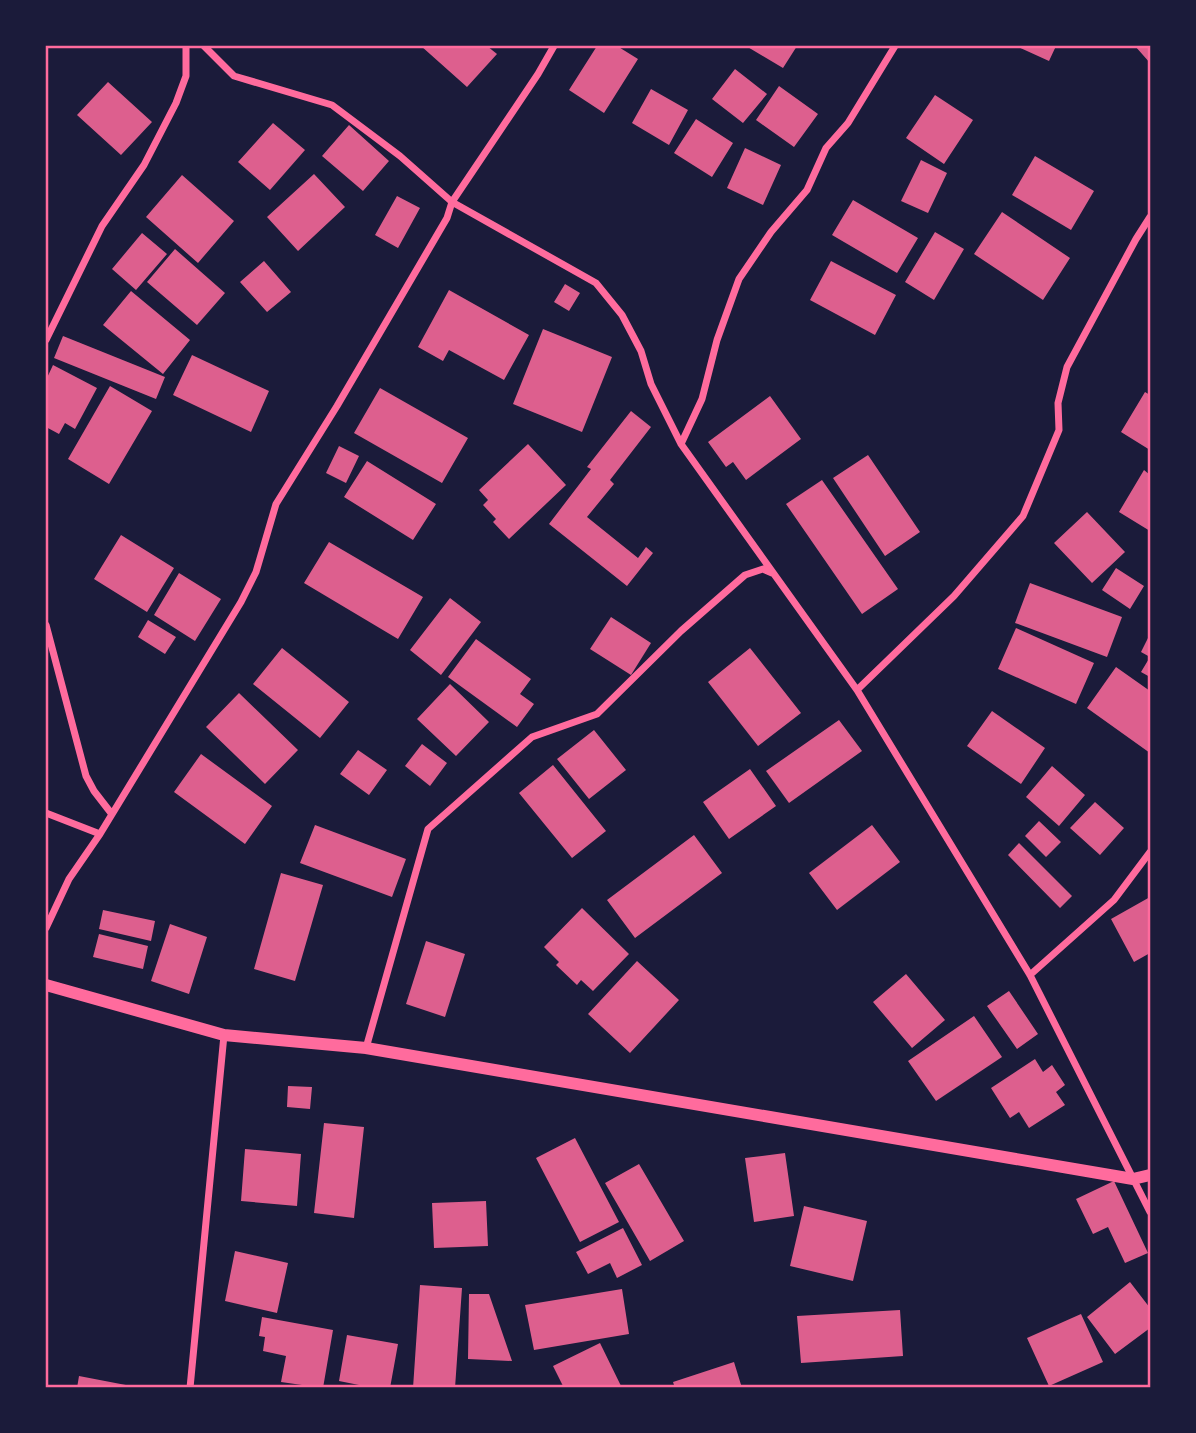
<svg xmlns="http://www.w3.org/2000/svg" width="1196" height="1433" font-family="'Noto Serif',serif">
	<rect width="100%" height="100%" fill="#1b1b3a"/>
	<path fill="#dd5f8e" d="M421 46H487L497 54 467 87Z
		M597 46H617L638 59 604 113 569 90Z
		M746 46H797L783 68Z
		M1016 46H1056L1049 61Z
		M1135 46H1150V63Z
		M735 69 767 94 743 123 712 99Z
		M108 82 152 122 121 155 77 115Z
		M779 86 818 114 794 147 756 120Z
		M651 89 688 110 669 145 632 123Z
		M935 95 973 120 944 164 906 138Z
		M696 119 733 143 712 177 674 153Z
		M273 123 305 150 270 190 238 162Z
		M349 125 389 161 363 191 322 156Z
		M745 148 781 165 763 205 727 188Z
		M1035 156 1094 191 1071 230 1012 195Z
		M921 160 947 173 928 213 901 201Z
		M314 174 345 207 298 251 267 217Z
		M182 175 234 221 198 263 146 217Z
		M397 196 420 208 398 248 375 235Z
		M853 200 918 238 897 273 832 235Z
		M1002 212 1070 258 1043 300 974 254Z
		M935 232 964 249 934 300 905 282Z
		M142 233 167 254 136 290 112 269Z
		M175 249 225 293 197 325 147 282Z
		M264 261 291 292 267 312 240 282Z
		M831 261 896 295 875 335 810 300Z
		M565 284 580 293 569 311 554 302Z
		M449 290 529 335 504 380 449 350 443 361 418 347Z
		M131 291 190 340 163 374 103 325Z
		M543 329 612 357 582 432 513 404Z
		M63 336 165 377 156 399 54 358Z
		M192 355 269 391 251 432 173 395Z
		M53 365 97 388 75 429 65 423 59 434 46 427V380Z
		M110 386 152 411 109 484 68 459Z
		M380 388 468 438 442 483 354 433Z
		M1145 392 1150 395V450L1121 432Z
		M770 396 801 439 746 480 733 462 726 467 708 442Z
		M631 411 651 427 610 480 614 484 587 517 638 558 646 547 653 553 627 586 549 524 591 469 587 467Z
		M528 444 566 485 509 539 493 522 496 519 483 505 488 500 479 490Z
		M339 446 359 456 346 483 326 473Z
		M868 455 920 532 885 556 833 478Z
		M367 461 436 504 413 540 344 497Z
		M1144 470 1150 475V531L1119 512Z
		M822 480 898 589 862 614 786 504Z
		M1087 512 1125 552 1092 583 1054 543Z
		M121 535 174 568 147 612 94 579Z
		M329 542 423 597 398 639 304 583Z
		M1116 568 1144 586 1130 609 1102 590Z
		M179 573 221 599 195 641 154 615Z
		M1030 583 1122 617 1107 657 1015 623Z
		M450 598 481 622 441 675 410 650Z
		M611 617 651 643 631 675 590 649Z
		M148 620 176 637 165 654 138 637Z
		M1016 628 1094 663 1076 704 998 669Z
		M1150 634V677L1141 672 1150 657 1141 652Z
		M476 639 531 679 520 694 534 704 517 727 448 677Z
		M282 648 349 702 320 738 253 684Z
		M750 648 801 713 758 746 708 682Z
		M1116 667 1150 691V753L1087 708Z
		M450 684 489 722 456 756 417 719Z
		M239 693 298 750 265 784 206 727Z
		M992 711 1045 748 1021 784 967 746Z
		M839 720 862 751 789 803 766 771Z
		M594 730 626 770 589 799 557 759Z
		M422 744 447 763 430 786 405 766Z
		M358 750 387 770 369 795 340 774Z
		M201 754 272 806 245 844 174 792Z
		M553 765 606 831 572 858 519 793Z
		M1052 766 1085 795 1059 826 1026 797Z
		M750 769 776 806 729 839 703 802Z
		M1095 802 1124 828 1100 855 1070 828Z
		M1039 821 1061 842 1046 857 1025 836Z
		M315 825 406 859 392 897 300 863Z
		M872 825 900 862 837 910 809 873Z
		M694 835 722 873 635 938 607 900Z
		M1019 843 1072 896 1060 908 1008 855Z
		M281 873 323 885 295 981 254 969Z
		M1150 897V953L1134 962 1111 919Z
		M582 908 629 954 593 991 581 980 577 985 556 965 559 962 544 947Z
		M103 910 155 921 151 941 99 929Z
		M170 924 207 937 189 994 151 981Z
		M99 934 148 946 143 969 93 957Z
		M426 941 465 954 445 1017 406 1004Z
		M637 961 679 1000 630 1053 588 1014Z
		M906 974 945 1020 912 1048 873 1002Z
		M1009 991 1038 1034 1017 1049 987 1006Z
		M974 1016 1002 1057 936 1101 908 1061Z
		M1035 1059 1043 1072 1052 1065 1065 1085 1056 1092 1065 1105 1029 1128 1019 1112 1010 1118 991 1088Z
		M288 1086 312 1087 310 1109 287 1107Z
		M324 1123 364 1127 354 1218 314 1213Z
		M575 1138 619 1222 580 1242 536 1158Z
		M245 1149 301 1154 297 1206 241 1201Z
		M785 1153 794 1216 754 1222 745 1158Z
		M639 1164 684 1241 650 1261 605 1183Z
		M1114 1181 1148 1253 1125 1263 1108 1227 1093 1234 1076 1199Z
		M486 1201 488 1246 434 1248 432 1203Z
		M804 1206 867 1221 853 1281 790 1266Z
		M623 1228 642 1265 617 1278 610 1263 588 1274 576 1252Z
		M235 1251 288 1263 277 1313 225 1301Z
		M1130 1282 1150 1308V1328L1115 1354 1087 1317Z
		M420 1285 462 1288 455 1388H413Z
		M622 1289 629 1334 534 1350 525 1305Z
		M469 1294H489L512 1361 468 1359Z
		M900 1310 903 1356 801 1363 797 1316Z
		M1081 1314 1103 1362 1049 1386 1027 1338Z
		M262 1317 333 1330 323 1388 281 1382 286 1356 263 1351 265 1337 259 1336Z
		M347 1335 398 1344 390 1388H374L339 1381Z
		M600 1343 622 1388H564L553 1366Z
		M734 1362 742 1388H675L673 1382Z
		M79 1376 131 1386 130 1388H77Z"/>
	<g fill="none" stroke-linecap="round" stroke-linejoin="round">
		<path stroke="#ff6b9d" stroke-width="7" d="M204 46 234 76 332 105 400 156 452 202 596 283 622 315 641 351 651 384 681 444 857 690 1030 975 1150 1212
			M46 340 102 226 144 165 176 103 186 76V46
			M681 444 702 399 717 340 739 279 771 232 807 190 826 148 848 123 895 46
			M46 625 86 776 94 791 111 813
			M857 690 954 596 1023 516 1059 430 1058 403 1067 367 1136 239 1150 217
			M46 813 100 834
			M46 928 69 879 100 834 241 602 256 572 276 504 337 406 447 218 452 202 538 74 554 46
			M1030 975 1114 900 1150 852
			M366 1048 428 829 532 737 597 714 681 631 745 575 763 569 772 573
			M190 1388 224 1035"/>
		<path stroke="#ff6b9d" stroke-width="12" d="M46 985 224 1035 366 1048 1133 1179 1150 1175"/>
	</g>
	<rect width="1196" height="1433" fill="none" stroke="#1b1b3a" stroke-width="94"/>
	<rect x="47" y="47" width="1102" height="1339" fill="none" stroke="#ff6b9d" stroke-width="2.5"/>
</svg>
